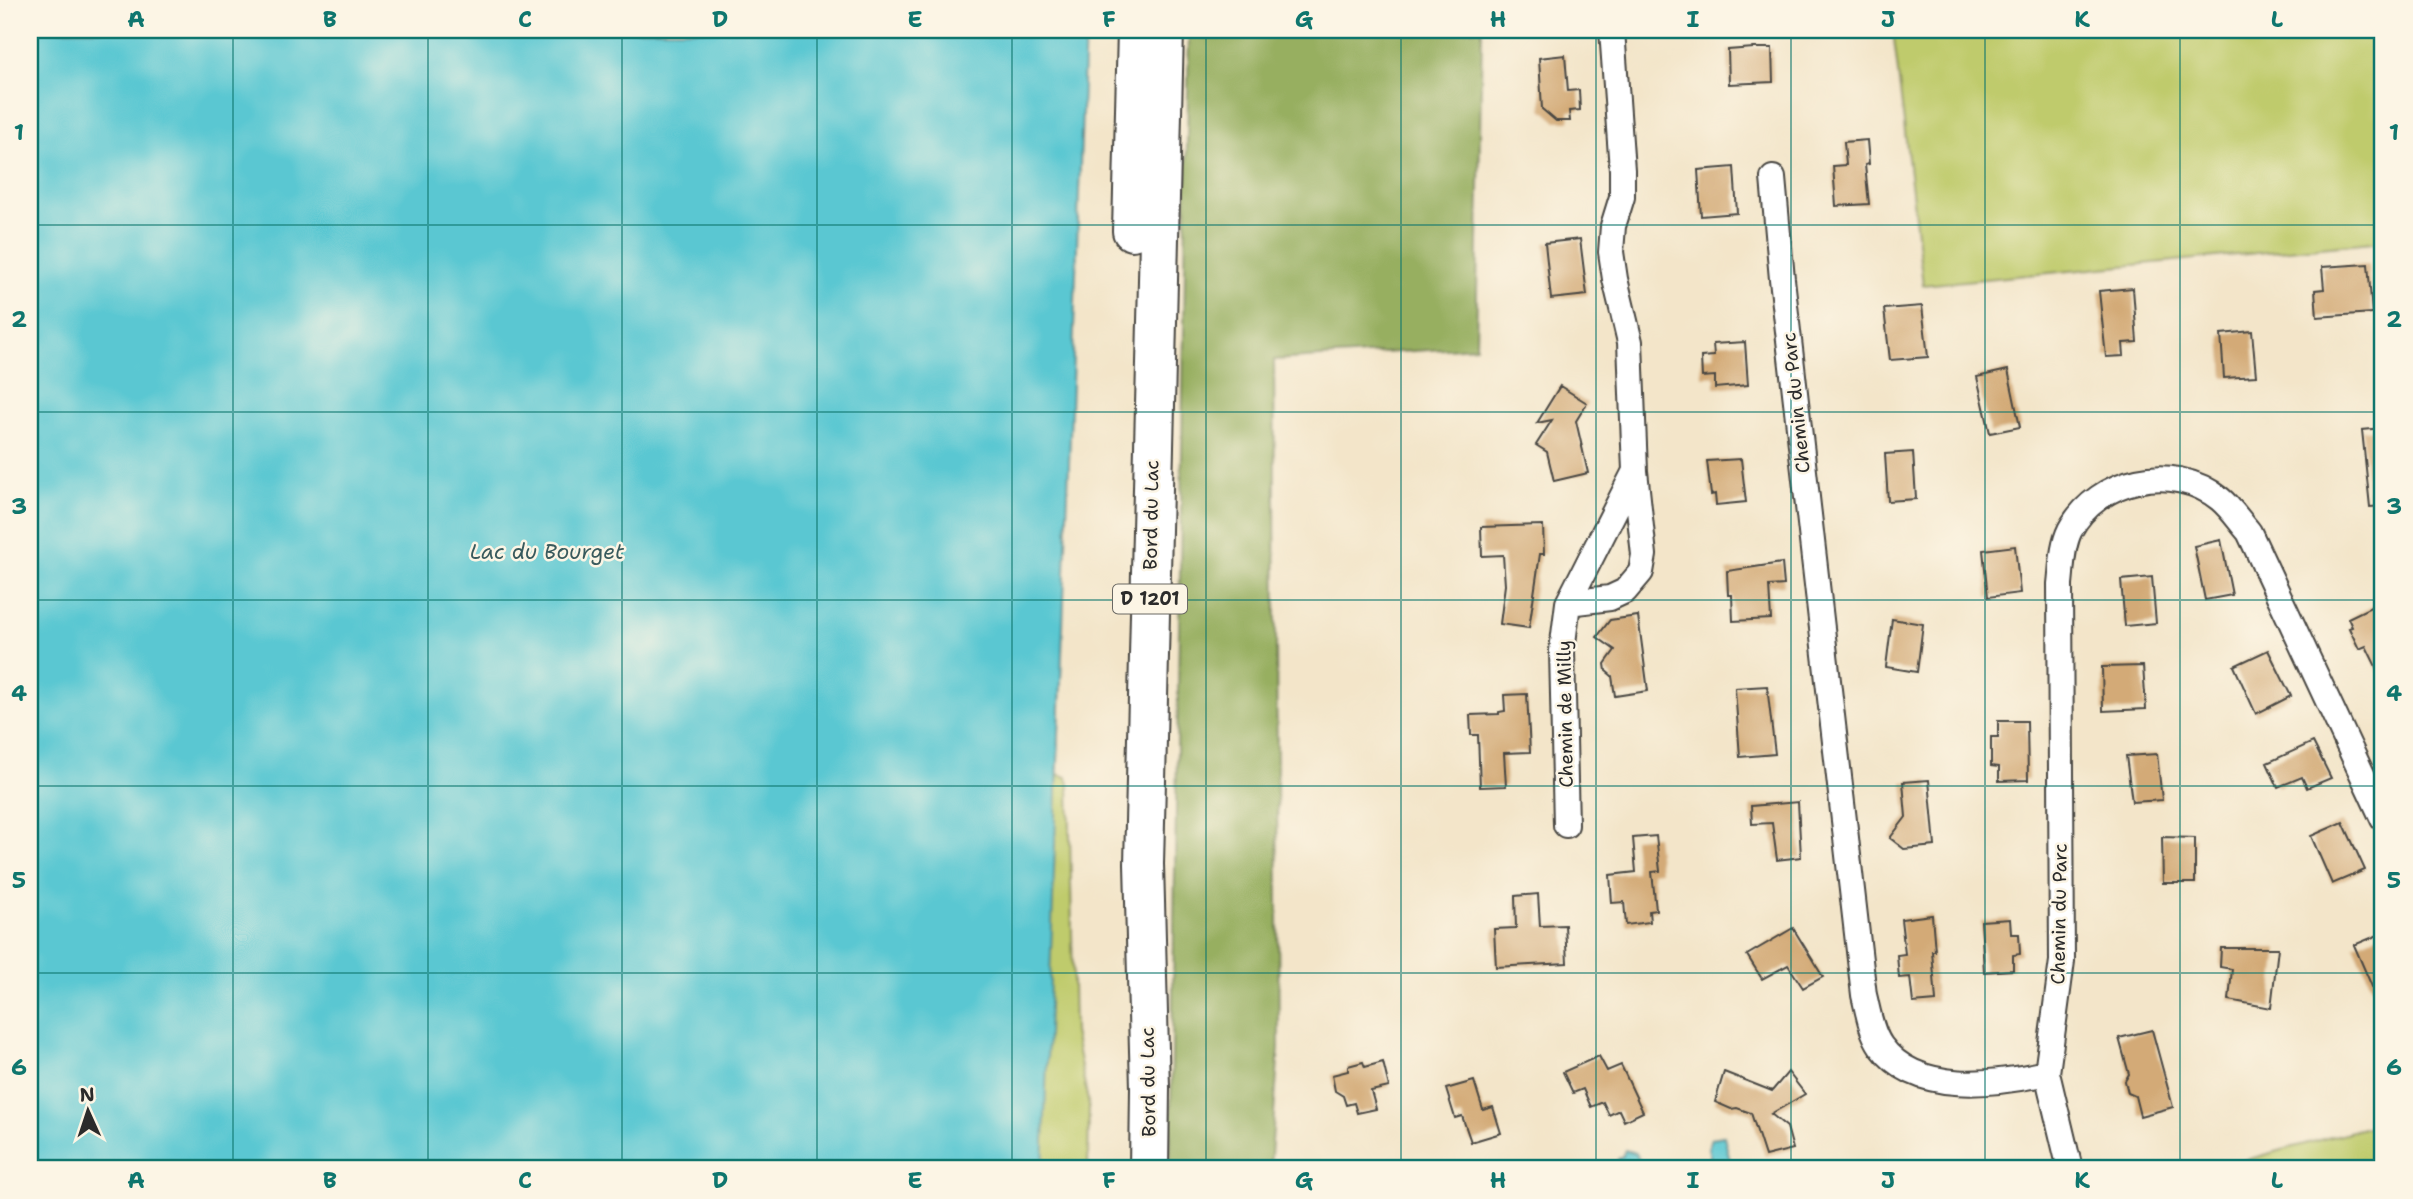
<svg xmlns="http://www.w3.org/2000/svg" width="2413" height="1199" font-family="'Shantell Sans',sans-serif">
	<rect width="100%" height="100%" fill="#fcf5e5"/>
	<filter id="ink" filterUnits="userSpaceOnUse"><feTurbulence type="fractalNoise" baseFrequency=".0143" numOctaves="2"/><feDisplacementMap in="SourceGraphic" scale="14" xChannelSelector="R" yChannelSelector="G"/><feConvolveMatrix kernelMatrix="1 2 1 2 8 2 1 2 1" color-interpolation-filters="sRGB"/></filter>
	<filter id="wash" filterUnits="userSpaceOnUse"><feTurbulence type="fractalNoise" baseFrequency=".00686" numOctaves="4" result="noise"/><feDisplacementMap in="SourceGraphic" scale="28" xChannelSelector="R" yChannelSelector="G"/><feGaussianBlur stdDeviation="1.57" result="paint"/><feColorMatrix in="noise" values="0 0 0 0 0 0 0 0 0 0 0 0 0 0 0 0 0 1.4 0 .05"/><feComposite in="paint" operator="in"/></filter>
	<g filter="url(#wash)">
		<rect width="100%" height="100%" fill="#f3e5c9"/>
		<path fill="#bfcb6c" stroke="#757b4c" stroke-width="2" d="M1893 30H2383V241L1923 285Z
			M1025 765 1067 777 1069 784 1074 1032 1089 1106 1088 1169H954Z
			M2383 1122V1169H2213L2378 1124Z"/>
		<path fill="#97af60" stroke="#616d46" stroke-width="2" d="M1189 30H1482L1476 347 1274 360 1279 1047 1270 1169H1170Z"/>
		<path fill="#5ac7d2" stroke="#42797e" stroke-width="2" d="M30 30H1085L1043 1169H30Z
			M1724 1136 1732 1169H1713L1708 1148 1712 1138Z
			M1625 1150 1636 1153 1643 1169H1623L1618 1159 1622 1157Z"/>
		<g id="blocks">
			<path fill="#d3aa77" d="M1754 48H1772L1773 82 1729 84 1728 50Z
				M1565 55 1568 91 1579 90 1580 110 1569 111 1570 121H1556L1542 109 1539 58Z
				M1867 140 1869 164 1865 165 1869 204 1836 206 1833 166 1846 165 1844 142Z
				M1734 167 1737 213 1701 216 1698 170Z
				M1580 239 1587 295 1551 299 1545 243Z
				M2368 264 2372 313 2317 317 2315 290 2324 289 2322 267Z
				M2133 288 2137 342 2123 343 2124 356 2106 357 2099 291Z
				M1922 306 1928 357 1890 360 1884 309Z
				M2252 331 2256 376 2224 378 2221 334Z
				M1745 342 1748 385 1715 388V376L1702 377 1701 357 1714 356 1713 344Z
				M2008 370 2020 427 1990 433 1977 377Z
				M1560 386 1587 403 1576 421 1588 473 1554 481 1547 452 1536 445 1552 420 1537 423Z
				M2383 428V506L2370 507 2362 430Z
				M1913 452 1916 499 1888 501 1885 454Z
				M1741 459 1746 502 1716 505 1715 494 1711 495 1707 461Z
				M1543 525 1544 554H1540L1529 628 1500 624 1505 585 1503 555 1482 556 1481 527Z
				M2221 540 2232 595 2205 600 2194 546Z
				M2015 546 2020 593 1988 597 1983 550Z
				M1782 563 1784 585 1769 586 1771 619 1733 621 1732 595H1728L1727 571Z
				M2152 577 2156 623 2125 626 2121 580Z
				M2383 601V681L2366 646 2359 649 2349 628 2352 627 2348 618Z
				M1638 616 1648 691 1615 696 1612 676 1606 671 1605 664 1615 650 1597 637 1610 620Z
				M1892 619 1923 624 1917 672 1886 667Z
				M2268 650 2291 696 2256 714 2234 666Z
				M2143 666 2146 709 2103 711 2102 667Z
				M1767 686 1775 754 1740 757 1735 688Z
				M1527 694 1530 752 1504 753 1506 786 1480 787 1478 735H1471L1470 715 1499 714V712L1505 711 1504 695Z
				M1998 721H2027L2028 780 1999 781V767L1991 766V737H1998Z
				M2313 742 2331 778 2307 788 2302 777 2278 787 2267 763Z
				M2157 754 2162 800 2132 802 2126 756Z
				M1929 780 1935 846 1904 849 1890 838 1906 817 1903 782Z
				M1798 802 1801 857 1777 860 1772 823 1752 824 1751 806Z
				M2343 822 2365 870 2332 884 2311 836Z
				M1656 836 1660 871 1652 872 1656 910 1649 911 1650 922 1626 925 1624 902 1612 903 1610 875 1636 872 1633 838Z
				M2162 837 2195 838V883H2163Z
				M1538 894 1540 926 1565 925 1567 963 1496 967 1494 929 1516 928 1515 896Z
				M1932 915 1935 951H1932L1936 1001 1913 1003 1910 977 1899 978 1897 955 1905 954 1901 919Z
				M2010 919 2011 934H2019L2020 954 2013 955V970L1984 972 1981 921Z
				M1793 928 1823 977 1803 988 1788 965 1762 979 1747 955Z
				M2383 933V1012L2354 945Z
				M2221 948H2278L2271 1008 2229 1000 2232 969 2220 967Z
				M2152 1030 2173 1107 2140 1116 2135 1096 2128 1093 2125 1081 2129 1074 2119 1038Z
				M1599 1056 1607 1071 1621 1065 1643 1112 1624 1121 1619 1110 1609 1115 1603 1102 1591 1107 1583 1089 1573 1093 1563 1072Z
				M1363 1062 1365 1067 1383 1062 1389 1087 1371 1091 1376 1109 1357 1113 1354 1103 1346 1105 1343 1096 1335 1091 1332 1075 1348 1071V1066Z
				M1724 1072 1772 1091 1788 1072 1805 1094 1771 1114 1787 1127 1793 1149 1765 1156 1751 1113 1737 1108 1731 1109 1715 1102Z
				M1474 1081 1483 1110 1493 1107 1501 1133 1471 1142 1462 1116 1455 1118 1446 1089Z"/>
		</g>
	</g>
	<g filter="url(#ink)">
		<use href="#blocks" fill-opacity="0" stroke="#494743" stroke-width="2"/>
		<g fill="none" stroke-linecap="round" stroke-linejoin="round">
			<defs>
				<path id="street" d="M1773 178 1782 279 1864 995C1868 1011 1871 1032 1881 1046 1917 1096 1996 1084 2047 1073L2062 961 2060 584C2062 567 2062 546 2070 530 2098 478 2173 461 2220 499 2231 508 2240 522 2249 532L2383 819
					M1568 603 1610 598 1625 591 1641 572 1644 555 1635 471
					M1566 825 1562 651 1568 603 1635 471 1630 342 1615 279 1611 252 1613 226 1622 197V170L1612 30
					M2047 1073 2070 1169"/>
				<path id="primary" d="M1132 231 1137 30
					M1149 1169 1150 1088 1144 864 1164 30"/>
			</defs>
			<use href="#street" stroke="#494743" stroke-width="28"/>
			<use href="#primary" stroke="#494743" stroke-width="42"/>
			<use href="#street" stroke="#fff" stroke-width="24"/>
			<use href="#primary" stroke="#fff" stroke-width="38"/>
		</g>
	</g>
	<path fill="none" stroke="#0f766e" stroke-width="2" stroke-opacity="0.55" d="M233 30V1169M428 30V1169M622 30V1169M817 30V1169M1012 30V1169M1206 30V1169M1401 30V1169M1596 30V1169M1791 30V1169M1985 30V1169M2180 30V1169M30 225H2383M30 412H2383M30 600H2383M30 786H2383M30 973H2383"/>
	<g text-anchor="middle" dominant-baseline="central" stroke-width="5" stroke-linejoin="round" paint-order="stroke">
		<rect fill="#fcf5e5" stroke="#6a6863" stroke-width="2" x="1113" y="584.5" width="74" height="29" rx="5"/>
		<g font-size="18" font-weight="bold" fill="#2b2b2b">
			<text x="1150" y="599">D 1201</text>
		</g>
		<g font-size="19" fill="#2b2b2b" stroke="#fcf5e5">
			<text transform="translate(1796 403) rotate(-96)">Chemin du Parc</text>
			<text transform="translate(1151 515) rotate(-89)">Bord du Lac</text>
			<text transform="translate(1565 714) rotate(-91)">Chemin de Milly</text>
			<text transform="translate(2059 914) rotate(-89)">Chemin du Parc</text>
			<text transform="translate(1148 1082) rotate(-91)">Bord du Lac</text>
		</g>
		<g font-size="21" font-style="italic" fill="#395a5d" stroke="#fcf5e5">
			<text x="547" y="552">Lac du Bourget</text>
		</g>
	</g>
	<rect width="2413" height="1199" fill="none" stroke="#fcf5e5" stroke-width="77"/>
	<g transform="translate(88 1111) rotate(357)" stroke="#fcf5e5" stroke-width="5" paint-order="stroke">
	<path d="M0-5L12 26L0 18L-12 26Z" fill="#2b2b2b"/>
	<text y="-10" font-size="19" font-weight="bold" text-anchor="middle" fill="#2b2b2b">N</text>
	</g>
	<rect x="38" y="38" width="2336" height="1122" fill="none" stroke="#0f766e" stroke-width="2.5"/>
	<g font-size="23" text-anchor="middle" font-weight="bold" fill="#0f766e">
		<text x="136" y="27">A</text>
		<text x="330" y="27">B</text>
		<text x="525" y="27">C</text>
		<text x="720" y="27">D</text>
		<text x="915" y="27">E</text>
		<text x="1109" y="27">F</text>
		<text x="1304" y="27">G</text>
		<text x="1498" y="27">H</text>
		<text x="1693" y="27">I</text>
		<text x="1888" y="27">J</text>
		<text x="2082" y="27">K</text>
		<text x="2277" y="27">L</text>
		<text x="19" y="140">1</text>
		<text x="2394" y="140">1</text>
		<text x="19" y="327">2</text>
		<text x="2394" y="327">2</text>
		<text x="19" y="514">3</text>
		<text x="2394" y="514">3</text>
		<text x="19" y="701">4</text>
		<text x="2394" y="701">4</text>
		<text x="19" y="888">5</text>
		<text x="2394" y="888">5</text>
		<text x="19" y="1075">6</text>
		<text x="2394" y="1075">6</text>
		<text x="136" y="1188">A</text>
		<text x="330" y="1188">B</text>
		<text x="525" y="1188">C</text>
		<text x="720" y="1188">D</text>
		<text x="915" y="1188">E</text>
		<text x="1109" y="1188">F</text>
		<text x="1304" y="1188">G</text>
		<text x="1498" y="1188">H</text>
		<text x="1693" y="1188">I</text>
		<text x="1888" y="1188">J</text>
		<text x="2082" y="1188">K</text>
		<text x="2277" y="1188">L</text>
	</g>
</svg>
